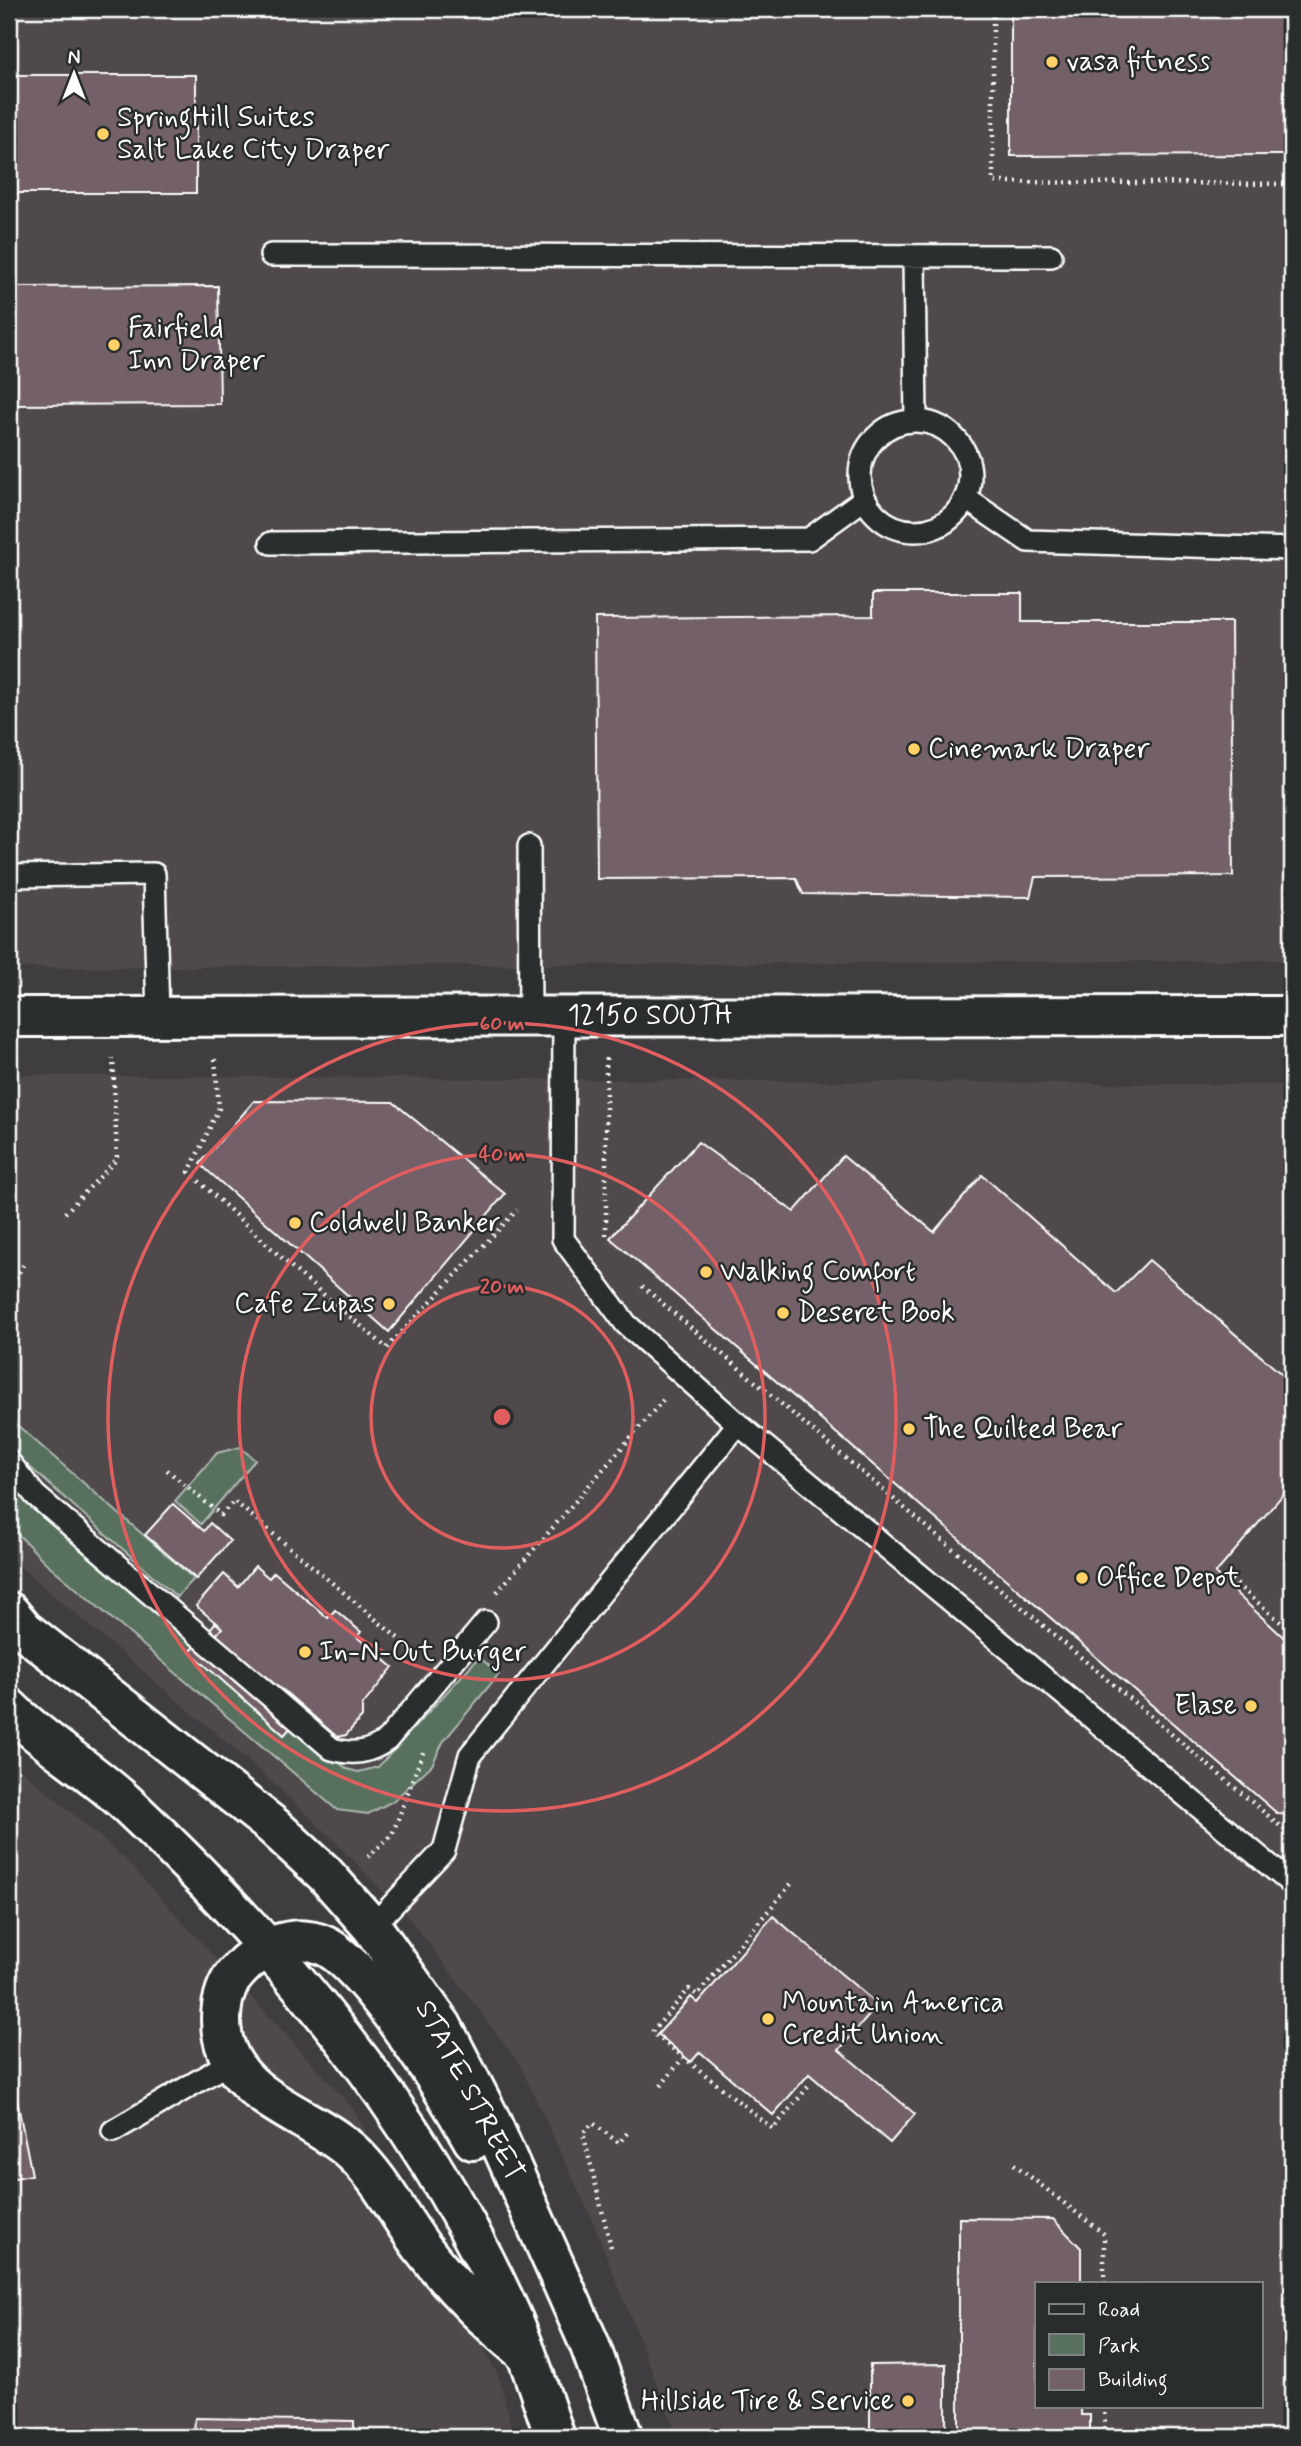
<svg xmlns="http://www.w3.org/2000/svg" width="1301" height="2446" font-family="Mynerve,sans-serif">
	<rect width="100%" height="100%" fill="#403d40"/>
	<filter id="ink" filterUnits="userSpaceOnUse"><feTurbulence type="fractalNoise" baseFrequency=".0143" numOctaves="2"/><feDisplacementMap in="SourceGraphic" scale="14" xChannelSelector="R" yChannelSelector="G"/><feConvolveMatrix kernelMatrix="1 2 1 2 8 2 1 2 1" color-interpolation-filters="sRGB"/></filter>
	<g filter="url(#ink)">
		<path fill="#4f484c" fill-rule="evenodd" d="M9 9H1292V960L9 968Z
			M9 1075 1292 1085V2437H678L594 2224 519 2063 414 1924 332 1838 258 1769 9 1557ZM1037 2283H1261V2406H1037Z
			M9 1759 123 1857 353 2108 499 2377 514 2437H9Z"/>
		<path fill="#58715f" stroke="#acb8af" stroke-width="2" d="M9 1418 194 1579 177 1597 23 1461 9 1440Z
			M240 1447 255 1460 201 1524 175 1501 217 1453Z
			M9 1482 347 1769 358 1772 378 1767 479 1657 499 1674 443 1742 432 1765 393 1801 368 1814 337 1810 44 1561 9 1525Z"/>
		<path fill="#736169" stroke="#fff" stroke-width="2" d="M1011 9H1292V155L1011 156Z
			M9 75H196V193H9Z
			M218 286 220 404 9 405V287Z
			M873 593H1022V622H1231L1233 876 1035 877 1030 897 803 894 796 878 597 879 595 618 873 616Z
			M254 1101 393 1102 505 1194 389 1332 200 1164Z
			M698 1142 794 1212 843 1156 934 1232 982 1175 1116 1293 1149 1260 1292 1383V1484L1215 1574 1292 1645V1815L1278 1814 610 1238Z
			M173 1504 204 1531 210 1523 230 1541 196 1579 145 1535Z
			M255 1566 269 1578 274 1572 328 1618 335 1610 361 1632 357 1637 393 1667 362 1706V1717L346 1735 337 1737 283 1690 277 1698 255 1670 216 1635 222 1628 196 1606 224 1574 238 1587Z
			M216 1622 222 1628 216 1635 255 1670 277 1698 283 1690 306 1711 284 1735 190 1652Z
			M773 1916 878 2005 839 2050 915 2114 890 2143 809 2074 773 2115 700 2052 691 2062 658 2034 691 1997 698 2003Z
			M13 2080 32 2175 9 2179V2081Z
			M959 2218 1053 2219 1081 2248V2283H1037V2406H1081V2415H1090V2437H959Z
			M946 2364V2437H870V2365Z
			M195 2418 354 2421V2437H194Z"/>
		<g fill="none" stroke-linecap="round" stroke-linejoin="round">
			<defs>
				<path id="lane" d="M271 255 1051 256
					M914 256 916 420
					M860 476a55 55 0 1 1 110 0a55 55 0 1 1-110 0Z
					M965 498 1028 541 1292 549
					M271 543 809 539 864 499
					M529 846 530 1016
					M9 876 154 874 158 1016
					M564 1016 563 1239 626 1324 738 1424 1292 1884
					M9 1462 35 1495 332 1749C353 1755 369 1753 387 1740L486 1622
					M372 1927 444 1850 470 1755 738 1424
					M113 2131 232 2061"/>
				<path id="secondary" d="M9 1017 1292 1016
					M9 1612 24 1630 272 1825 324 1873 372 1927 442 2026 488 2115 589 2343 623 2437
					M9 1708C45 1744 91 1770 128 1805 286 1954 420 2113 510 2313 528 2353 541 2396 555 2437
					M473 2140C449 2097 366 1962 323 1945 293 1932 258 1948 238 1971 219 1990 217 2027 227 2051 247 2102 314 2117 352 2152 381 2179 398 2215 421 2246 451 2286 485 2320 524 2352"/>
			</defs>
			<use href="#lane" stroke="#fff" stroke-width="26"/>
			<use href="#secondary" stroke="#fff" stroke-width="44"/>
			<path stroke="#fff" stroke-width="4.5" stroke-dasharray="2 5" stroke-linecap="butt" d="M993 9V182L1292 184
				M606 1058V1238
				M215 1059 219 1108 189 1172 297 1272 387 1348 517 1210
				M65 1213 117 1159 113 1058
				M642 1286 1292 1836
				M9 1291 23 1265
				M167 1470 221 1515 234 1501 417 1654
				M1226 1575 1292 1632
				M497 1592 663 1400
				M368 1857 392 1835 424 1750
				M791 1884 697 1995 689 1989 652 2032 773 2129 808 2087
				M661 2086 682 2059
				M1014 2164 1104 2234V2283
				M611 2247 583 2133 593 2123 619 2143 628 2132
				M1104 2406 1105 2437"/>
			<use href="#lane" stroke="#2a2d2e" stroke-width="21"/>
			<use href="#secondary" stroke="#2a2d2e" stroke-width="38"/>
		</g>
	</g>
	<g fill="none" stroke="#e05e5e" stroke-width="3.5">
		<circle cx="502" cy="1417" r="131"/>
		<circle cx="502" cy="1417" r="263"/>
		<circle cx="502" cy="1417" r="394"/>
	</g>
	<g fill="#ffd166" stroke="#2a2d2e" stroke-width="2.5">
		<circle cx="1052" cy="62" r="7"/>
		<circle cx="103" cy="134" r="7"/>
		<circle cx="114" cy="345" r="7"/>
		<circle cx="914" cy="749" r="7"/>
		<circle cx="295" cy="1223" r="7"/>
		<circle cx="706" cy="1272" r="7"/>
		<circle cx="389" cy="1304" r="7"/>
		<circle cx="783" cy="1313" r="7"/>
		<circle cx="909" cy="1429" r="7"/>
		<circle cx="1082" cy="1578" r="7"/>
		<circle cx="305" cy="1652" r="7"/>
		<circle cx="1251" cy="1706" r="7"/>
		<circle cx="768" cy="2019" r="7"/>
		<circle cx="908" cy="2401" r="7"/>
	</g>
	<g text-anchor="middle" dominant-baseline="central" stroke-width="5" stroke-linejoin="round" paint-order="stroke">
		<g font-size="28" fill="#fff" stroke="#2a2d2e" text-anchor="start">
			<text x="1066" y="62">vasa fitness</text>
			<text x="117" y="118">SpringHill Suites<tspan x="117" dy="32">Salt Lake City Draper</tspan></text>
			<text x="128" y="329">Fairfield<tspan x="128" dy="32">Inn Draper</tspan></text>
			<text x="928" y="749">Cinemark Draper</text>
			<text x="309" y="1223">Coldwell Banker</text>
			<text x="720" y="1272">Walking Comfort</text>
			<text x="375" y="1304" text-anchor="end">Cafe Zupas</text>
			<text x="797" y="1313">Deseret Book</text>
			<text x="923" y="1429">The Quilted Bear</text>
			<text x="1096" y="1578">Office Depot</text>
			<text x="319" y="1652">In-N-Out Burger</text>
			<text x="1237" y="1706" text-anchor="end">Elase</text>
			<text x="782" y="2003">Mountain America<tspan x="782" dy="32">Credit Union</tspan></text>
			<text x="894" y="2401" text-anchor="end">Hillside Tire &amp; Service</text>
		</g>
		<g font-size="28" fill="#fff" stroke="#2a2d2e">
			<text x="650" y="1016">12150 SOUTH</text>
			<text transform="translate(469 2091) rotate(62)">STATE STREET</text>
		</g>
	</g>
	<circle cx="502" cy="1417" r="10" fill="#e05e5e" stroke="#2a2d2e" stroke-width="3.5"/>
	<g font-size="21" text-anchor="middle" font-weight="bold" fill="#e05e5e" stroke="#2a2d2e" stroke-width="5" stroke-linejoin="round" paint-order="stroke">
		<text x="502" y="1030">60 m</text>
		<text x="502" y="1161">40 m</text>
		<text x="502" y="1293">20 m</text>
	</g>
	<rect width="1301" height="2446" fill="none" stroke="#2a2d2e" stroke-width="35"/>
	<rect x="18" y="18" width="1266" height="2411" fill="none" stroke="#fff" stroke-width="2.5" filter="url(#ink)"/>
	<rect x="1035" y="2282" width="228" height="126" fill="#2a2d2e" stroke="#7f8182" stroke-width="2"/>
	<rect x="1049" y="2304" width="35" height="10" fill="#2a2d2e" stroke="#7f8182" stroke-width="2"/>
	<text x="1098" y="2316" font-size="21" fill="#ffffff">Road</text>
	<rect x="1049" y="2334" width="35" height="21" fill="#58715f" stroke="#7f8182" stroke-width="2"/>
	<text x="1098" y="2352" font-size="21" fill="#ffffff">Park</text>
	<rect x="1049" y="2369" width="35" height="21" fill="#736169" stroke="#7f8182" stroke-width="2"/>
	<text x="1098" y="2386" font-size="21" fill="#ffffff">Building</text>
	<g transform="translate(74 74)" stroke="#2a2d2e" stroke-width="5" paint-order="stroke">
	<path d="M0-5L12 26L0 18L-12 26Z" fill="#ffffff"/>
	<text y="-10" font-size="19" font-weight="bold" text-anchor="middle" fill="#ffffff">N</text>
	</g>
</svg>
